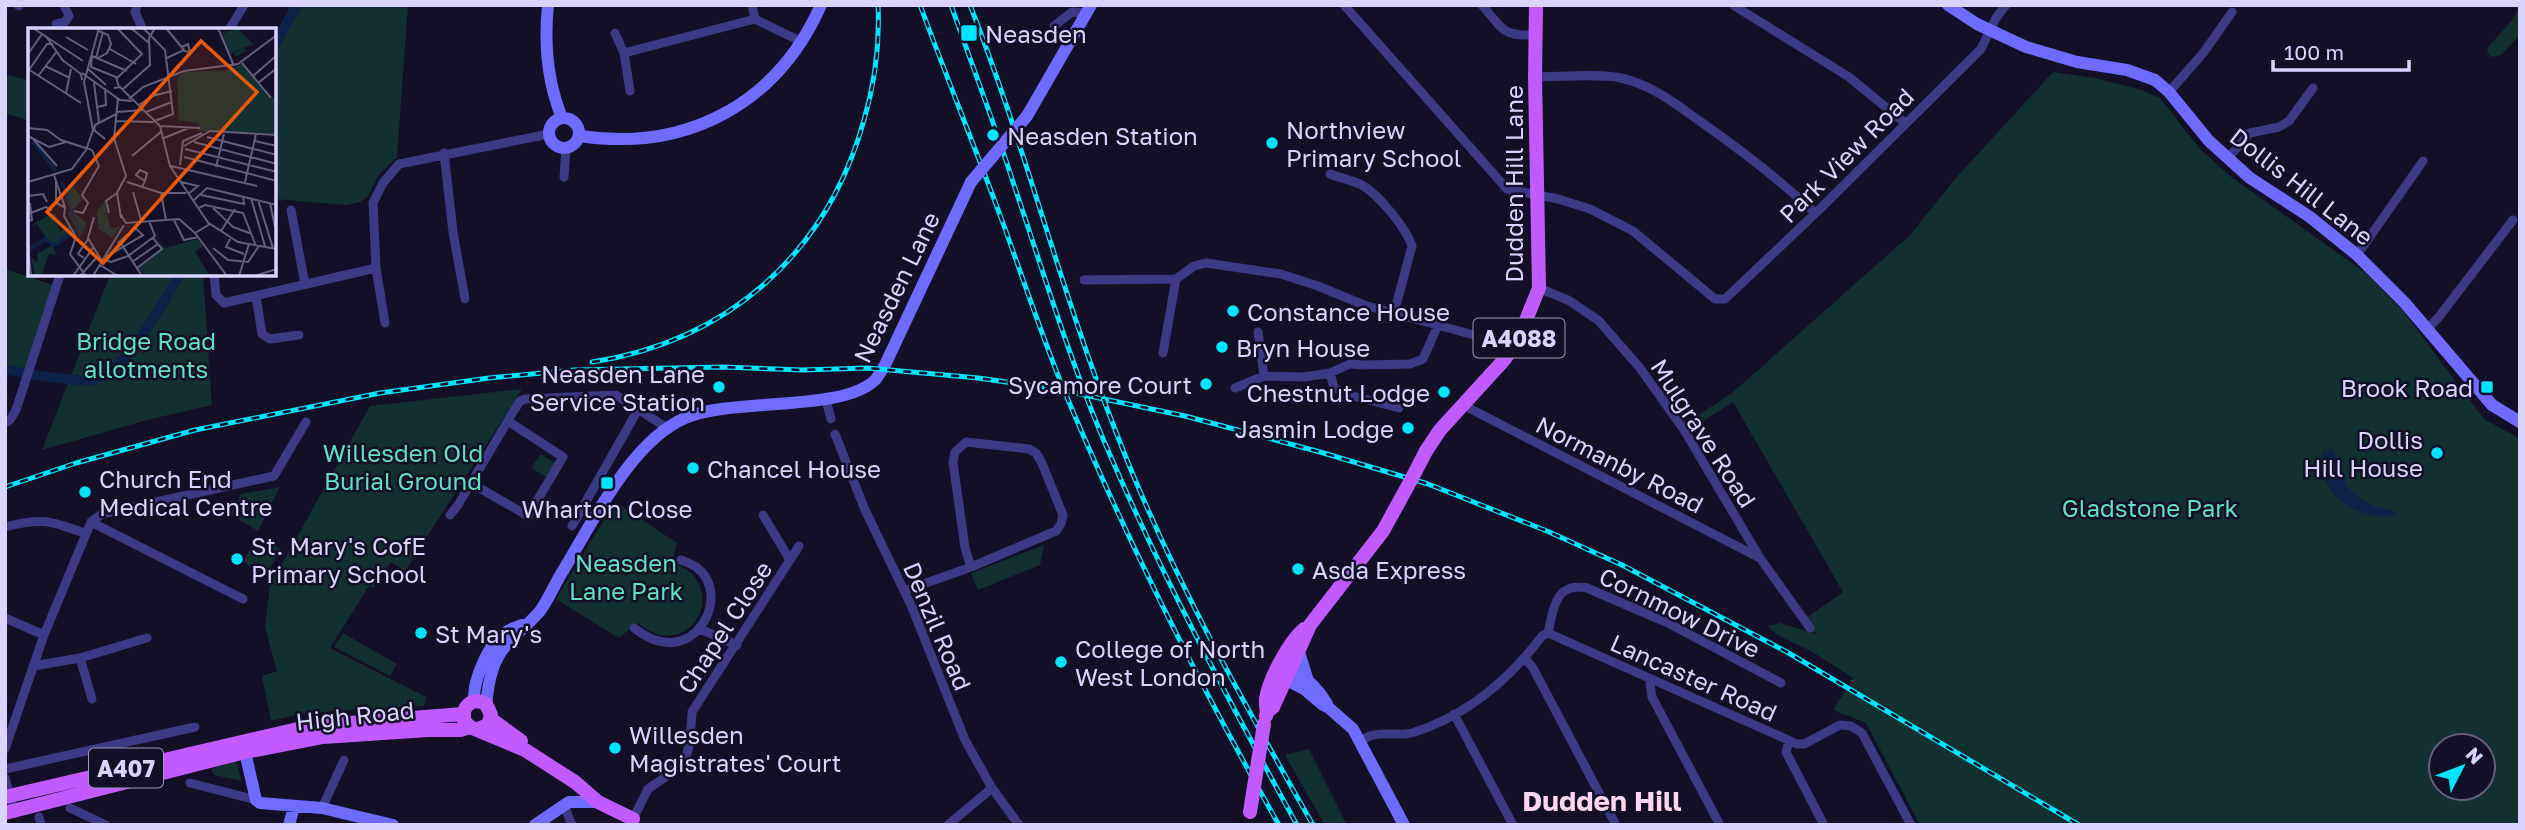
<svg xmlns="http://www.w3.org/2000/svg" width="2525" height="830" font-family="'Golos Text',sans-serif">
	<rect width="100%" height="100%" fill="#130f26"/>
	<path fill="#12302f" fill-rule="evenodd" d="M301 5H408L397 157 379 175 368 196 360 202 347 205 275 199V51Z
		M2520 5V35L2501 55 2491 57 2487 51 2489 46 2513 19Z
		M2053 72 2095 78 2142 90 2160 98 2200 149 2230 176 2367 274 2403 311 2484 419 2520 439V825H1920L1866 723 1833 710 1853 678 1811 651 1777 635 1768 626 1780 623 1818 635 1809 627 1806 618 1843 592 1733 402 1692 428 1688 422 1732 393 1910 235 1955 179ZM2441 746H2483V788H2441Z
		M8 75 30 81V121L5 113V85Z
		M5 269 53 285 25 374 5 372Z
		M110 275H203L212 405 147 420 42 450Z
		M522 389 405 571 391 562 373 588 369 586 330 648 426 697 424 706 305 713 271 721 262 676 277 671 265 627 270 585 370 406Z
		M541 454 555 463 546 477 531 468Z
		M280 487 258 531 230 514 241 494Z
		M615 502 677 543 672 563C679 566 687 569 692 574 717 600 694 644 657 634 650 632 643 626 637 623L619 638 556 599Z
		M267 541 281 549 266 575 243 562 252 545 261 550Z
		M1044 545 1040 565 978 590 971 573Z
		M343 633 397 664 390 676 334 647Z
		M1309 749 1347 825H1325L1285 755Z
		M236 761 242 781 214 775 211 769Z"/>
	<path fill="#0c2248" d="M2332 448 2343 473 2346 485 2355 495 2373 506 2391 510 2397 515C2371 522 2333 504 2324 478 2321 469 2322 460 2323 451Z"/>
	<g fill="none" stroke-linecap="round" stroke-linejoin="round">
		<path stroke="#0c2248" stroke-width="10" d="M275 44 297 5
			M5 369C21 373 83 384 96 379 132 363 159 307 180 275"/>
		<path stroke="#3d3a85" stroke-width="9" d="M18 5 19 6
			M137 5 135 12 143 30
			M752 5 755 19
			M1344 5 1507 189 1558 199 1590 209 1633 231 1715 299H1725L1821 208 1981 49 1996 18 2006 5
			M1482 5C1504 30 1501 36 1536 35
			M1733 5 1849 77 1905 123
			M56 24 65 22 69 16 64 5
			M1054 26 1072 12 1085 13
			M229 30 244 5
			M615 33 624 53
			M1535 77C1560 77 1598 73 1621 78 1652 85 1676 104 1701 122 1741 150 1780 180 1815 213
			M630 91 624 53 755 19 802 42
			M2169 92 2204 52 2232 12
			M444 153 453 232 465 299
			M2228 158 2250 133 2279 127 2289 121 2313 88
			M1330 174C1340 178 1352 180 1362 185 1379 195 1406 228 1412 246L1394 313
			M564 177 566 149
			M291 210 305 284
			M2357 255 2423 161
			M376 268 385 323
			M214 275 216 295 224 303 376 268 373 203 383 183 399 164 549 134
			M1084 280 1176 279 1194 266 1206 263 1281 274 1318 286 1364 305 1514 346
			M1539 288 1570 301 1599 321 1640 368 1684 430 1760 558 1810 628
			M256 296 262 334 270 339 299 335
			M2427 329 2438 318 2513 220
			M1258 332 1264 376
			M1163 353 1176 279
			M1330 373 1334 388 1346 394 1399 408
			M1235 388 1264 376 1304 377 1330 373 1350 364 1364 365 1410 364 1423 359 1438 325
			M826 400 831 419
			M1463 405 1758 557
			M5 423 10 420 16 410 60 275
			M835 434 865 510 911 605 965 740 992 788 1019 825
			M471 483 528 516 563 457 508 421
			M450 515 458 505 513 412 520 401 525 399 616 395 667 428
			M763 515 790 560
			M91 522 243 599
			M572 526 639 408
			M5 527C42 517 50 521 84 533
			M904 591 971 567 1056 531 1061 524 1063 515 1041 461 1036 453 1029 449 966 442 955 452 953 462 965 548 971 567
			M5 618 44 635
			M634 628C692 675 735 595 696 567 692 564 686 562 681 560
			M700 629 737 645
			M1548 633 1797 744H1804L1840 725 1851 726 1862 733 1911 825
			M1548 633C1553 610 1555 581 1587 588L1668 623 1781 683
			M80 658 92 699
			M1525 658 1533 668 1616 825
			M33 666 80 658 147 638
			M1652 679 1650 684 1652 697 1720 825
			M1454 714 1513 825
			M1359 741C1364 739 1370 735 1374 735 1387 732 1400 736 1412 733 1466 716 1509 680 1542 636L1548 633
			M1789 741 1786 752 1824 825
			M5 749 44 635 91 522 102 514 274 476 306 422
			M5 769 195 727
			M5 778 14 810
			M190 783 256 800
			M564 806 572 825
			M70 808 106 825
			M322 808 344 760
			M39 817 41 825
			M633 819 648 789 664 778 686 757 690 742 692 712 799 546
			M948 825 992 788"/>
		<path stroke="#6f6bff" stroke-width="12" d="M548 5C544 44 547 81 562 118
			M1948 5 1977 24 2026 47 2077 62 2127 70 2155 80 2169 92 2209 141 2250 178 2310 217 2357 255 2404 302 2492 405 2520 422
			M1027 116 1091 5
			M549 133a15 15 0 1 1 30 0a15 15 0 1 1-30 0Z
			M580 136C687 152 777 104 821 5
			M1299 652 1308 681
			M1283 671C1301 669 1319 690 1327 704
			M1279 673 1286 680 1304 689 1323 705 1329 708 1353 729 1404 825
			M474 701C473 680 488 644 506 632 510 629 517 627 522 625
			M486 704C488 690 489 676 495 663 504 641 525 629 540 611 548 600 554 586 561 574 592 524 630 442 685 418 734 397 844 413 876 379 879 375 882 370 885 365L971 182
			M245 752 256 800 260 803 322 808 393 825
			M569 802H598
			M289 825 294 807
			M535 825 569 802"/>
		<path stroke="#c25bff" stroke-width="14" d="M1426 451 1440 430 1504 360 1518 340 1539 288 1535 77 1536 5
			M1268 711 1273 707 1310 625 1383 531 1411 480
			M1266 716C1268 710 1265 705 1266 699 1269 679 1289 642 1304 629
			M491 719 521 741
			M478 729 488 725 491 715 486 704C477 699 468 701 464 711V721L470 727 525 750 575 782 598 802 633 819
			M5 797 311 726 463 714
			M5 813 245 752 323 737 428 730H460L470 727"/>
		<defs>
			<path id="rail" d="M920 5C947 78 976 150 1003 223 1022 276 1040 330 1061 383 1124 535 1198 682 1279 825
				M951 5C972 65 995 125 1014 185 1043 271 1069 358 1104 441 1160 573 1228 699 1297 825
				M970 5C1025 145 1061 292 1116 432 1169 571 1240 696 1313 825
				M592 362C728 341 827 254 864 120 875 82 880 45 878 5
				M5 487 76 463 195 430 380 393 489 378 574 370 722 367 802 370 868 368 978 378 1056 389 1185 416 1320 452 1428 484 1547 531 1622 565 1787 652 2079 825"/>
		</defs>
		<use href="#rail" stroke="#00e5ff" stroke-width="5"/>
		<use href="#rail" stroke="#130f26" stroke-width="2.5" stroke-dasharray="8" stroke-linecap="butt"/>
		<path stroke="#6f6bff" stroke-width="12" d="M971 182 1027 116"/>
		<path stroke="#c25bff" stroke-width="14" d="M1411 480 1426 451
			M1250 812 1264 724"/>
	</g>
	<g fill="#00e5ff" stroke="#130f26" stroke-width="2.5">
		<rect x="960" y="24" width="18" height="18" rx="3.5"/>
		<circle cx="993" cy="135" r="7"/>
		<circle cx="1272" cy="143" r="7"/>
		<circle cx="1233" cy="311" r="7"/>
		<circle cx="1222" cy="347" r="7"/>
		<circle cx="1206" cy="384" r="7"/>
		<circle cx="719" cy="387" r="7"/>
		<rect x="2480" y="380" width="14" height="14" rx="3.5"/>
		<circle cx="1444" cy="392" r="7"/>
		<circle cx="1408" cy="428" r="7"/>
		<circle cx="2437" cy="453" r="7"/>
		<circle cx="693" cy="468" r="7"/>
		<rect x="600" y="476" width="14" height="14" rx="3.5"/>
		<circle cx="85" cy="492" r="7"/>
		<circle cx="237" cy="559" r="7"/>
		<circle cx="1298" cy="569" r="7"/>
		<circle cx="421" cy="633" r="7"/>
		<circle cx="1061" cy="662" r="7"/>
		<circle cx="615" cy="748" r="7"/>
	</g>
	<g text-anchor="middle" dominant-baseline="central" stroke-width="5" stroke-linejoin="round" paint-order="stroke">
		<g fill="#130f26" stroke="#9e99be" stroke-width="2">
			<rect x="1473.5" y="318.5" width="91" height="39" rx="5"/>
			<rect x="89" y="748.5" width="74" height="39" rx="5"/>
		</g>
		<g font-size="23" font-weight="bold" fill="#d9d4ff">
			<text x="1519" y="338">A4088</text>
			<text x="126" y="768">A407</text>
		</g>
		<g font-size="24" fill="#d9d4ff" stroke="#130f26" text-anchor="start">
			<text x="985" y="33">Neasden</text>
			<text x="1286" y="129">Northview<tspan x="1286" dy="28">Primary School</tspan></text>
			<text x="1007" y="135">Neasden Station</text>
			<text x="1247" y="311">Constance House</text>
			<text x="1236" y="347">Bryn House</text>
			<text x="705" y="373" text-anchor="end">Neasden Lane<tspan x="705" dy="28">Service Station</tspan></text>
			<text x="1192" y="384" text-anchor="end">Sycamore Court</text>
			<text x="2473" y="387" text-anchor="end">Brook Road</text>
			<text x="1430" y="392" text-anchor="end">Chestnut Lodge</text>
			<text x="1394" y="428" text-anchor="end">Jasmin Lodge</text>
			<text x="2423" y="439" text-anchor="end">Dollis<tspan x="2423" dy="28">Hill House</tspan></text>
			<text x="707" y="468">Chancel House</text>
			<text x="99" y="478">Church End<tspan x="99" dy="28">Medical Centre</tspan></text>
			<text x="607" y="508" text-anchor="middle">Wharton Close</text>
			<text x="251" y="545">St. Mary's CofE<tspan x="251" dy="28">Primary School</tspan></text>
			<text x="1312" y="569">Asda Express</text>
			<text x="435" y="633">St Mary's</text>
			<text x="1075" y="648">College of North<tspan x="1075" dy="28">West London</tspan></text>
			<text x="629" y="734">Willesden<tspan x="629" dy="28">Magistrates' Court</tspan></text>
		</g>
		<g font-size="24" fill="#d9d4ff" stroke="#130f26">
			<text transform="translate(1846 155) rotate(-45)">Park View Road</text>
			<text transform="translate(1513 184) rotate(-90)">Dudden Hill Lane</text>
			<text transform="translate(2302 186) rotate(38)">Dollis Hill Lane</text>
			<text transform="translate(896 287) rotate(-64)">Neasden Lane</text>
			<text transform="translate(1704 433) rotate(57)">Mulgrave Road</text>
			<text transform="translate(1620 464) rotate(27)">Normanby Road</text>
			<text transform="translate(1680 612) rotate(26)">Cornmow Drive</text>
			<text transform="translate(938 626) rotate(67)">Denzil Road</text>
			<text transform="translate(724 627) rotate(-57)">Chapel Close</text>
			<text transform="translate(1694 677) rotate(24)">Lancaster Road</text>
			<text transform="translate(355 715) rotate(-6)">High Road</text>
		</g>
		<g font-size="24" fill="#5fe0c0" stroke="#130f26">
			<text x="146" y="340">Bridge Road<tspan x="146" dy="28">allotments</tspan></text>
			<text x="403" y="452">Willesden Old<tspan x="403" dy="28">Burial Ground</tspan></text>
			<text x="2150" y="507">Gladstone Park</text>
			<text x="626" y="562">Neasden<tspan x="626" dy="28">Lane Park</tspan></text>
		</g>
		<g font-size="28" font-weight="bold" fill="#ffd6f0" stroke="#130f26">
			<text x="1602" y="800">Dudden Hill</text>
		</g>
	</g>
	<g transform="translate(28 28)">
		<rect width="248" height="248" fill="#130f26"/>
		<path d="M209 0 226 17 216 19 218 23 208 29 206 25 215 20 202 26 194 6ZM214 36 242 71 248 68V106L169 103 171 96 152 92 151 96 149 50 157 44 199 42ZM44 157 55 171 44 183 59 195 52 209 40 185 43 182 37 162ZM77 173 82 200 93 199 84 210 71 201 69 184ZM22 186H28L26 192 33 203 41 198 46 206 25 219 29 227 21 226 14 246 7 248 3 229 9 235 10 225 23 218 9 196 0 200ZM128 209 137 220 169 211 175 218 167 224 182 248H119L110 241 135 221Z" fill="#12302f"/>
		<path fill="none" stroke="#0c2248" stroke-width="3.5" d="M5 114 28 143M0 222 18 211 25 218 50 201 34 154"/>
		<path fill="none" stroke="#625e7d" stroke-width="2" d="M5 0 55 33M103 0 121 15M138 0 156 22 139 30M190 0 206 38M17 7 36 34M38 9 60 22M154 19 160 16 162 24 156 23M82 21 108 36M0 26 14 6M68 30 75 4M70 30 79 25 83 16 80 7 71 3M33 31 53 46 54 52M214 35 243 70M17 38 42 50M59 40 78 57M0 41 53 75M1 42 19 16H25M54 45 92 72 104 73M11 47 29 23M225 48 249 27M89 50 114 26 89 0M66 55 71 94M230 55 249 40M91 59 88 49 63 39 64 28 99 43M86 60 92 59 132 98 142 138 181 196M94 62 122 37 121 10 127 0M38 65 43 41M90 70 86 110 98 148 89 165 93 190M101 71 115 59 156 43 210 36 249 7M111 77 124 68 144 63M69 79 78 77 77 60M89 84 115 82M118 84 144 74M87 93 124 94 145 86 137 22 115 0M132 98 172 100M0 100 19 102 33 112 64 122 71 138 61 155M0 108 21 119 38 114M179 109 249 127M136 110 163 99M5 111 29 138M77 111 66 102 67 97 88 86M227 113 249 118M166 114 249 136M156 118 182 103 249 107M157 121 249 144M104 128 134 103M156 129 249 153M152 137 155 113 174 105M143 138 229 158M188 139 196 106M26 147 37 179M28 153V175L36 179M0 154 44 141 58 122 65 102 56 54 71 0M99 154 133 165H158M153 154 170 158 160 166M217 154 228 106M114 159 117 153 119 145 112 142 108 147 117 153M105 164 113 192M133 165 138 192M173 167 216 176 215 168M0 168 15 166 19 174M223 170 237 218M230 172 245 220M165 173 179 160 249 177M242 175 247 199M37 179 36 188 48 209 42 226 58 248M171 180 177 177 215 185 228 218M185 180 205 199 224 206M46 183 55 185 60 175 54 167 61 155M81 185 78 173 89 165M0 186 18 179 24 182M93 187 98 195 151 191 167 205 182 196 210 214 249 221M66 189 60 210 74 233M146 192 156 212 170 209M0 193 4 192 2 175M193 203 207 181M167 205 199 248M202 211 198 219 216 226M92 214 114 248M90 215 107 200M0 217 3 248M185 220 200 232 220 234 231 218M78 229 115 207 107 200M56 230 50 226 60 211M77 232 83 234 100 228 127 208 121 193M104 234 130 216M72 237 90 248M109 240 134 221 125 210M45 248 65 220M52 248 69 229M65 248 96 197M211 248 221 216M226 248 249 241"/>
		<path fill="#e8590c" fill-opacity="0.15" stroke="#e8590c" stroke-width="3.5" d="M173 13 229 64 75 235 19 184Z"/>
		<rect width="248" height="248" fill="none" stroke="#d9d4ff" stroke-width="3.5"/>
	</g>
	<rect width="2525" height="830" fill="none" stroke="#d9d4ff" stroke-width="14"/>
	<g transform="translate(2462 767) rotate(48)"><circle r="33" fill="#130f26" stroke="#625e7d" stroke-width="2"/>
	<path d="M0-5L12 26L0 18L-12 26Z" fill="#00e5ff"/>
	<text y="-10" font-size="19" font-weight="bold" text-anchor="middle" fill="#d9d4ff">N</text>
	</g>
	<path d="M2273 60v10h136v-10" fill="none" stroke="#d9d4ff" stroke-width="3.5"/>
	<text x="2284" y="60" font-size="21" fill="#d9d4ff" stroke="#130f26" stroke-width="5" paint-order="stroke">100 m</text>
</svg>
